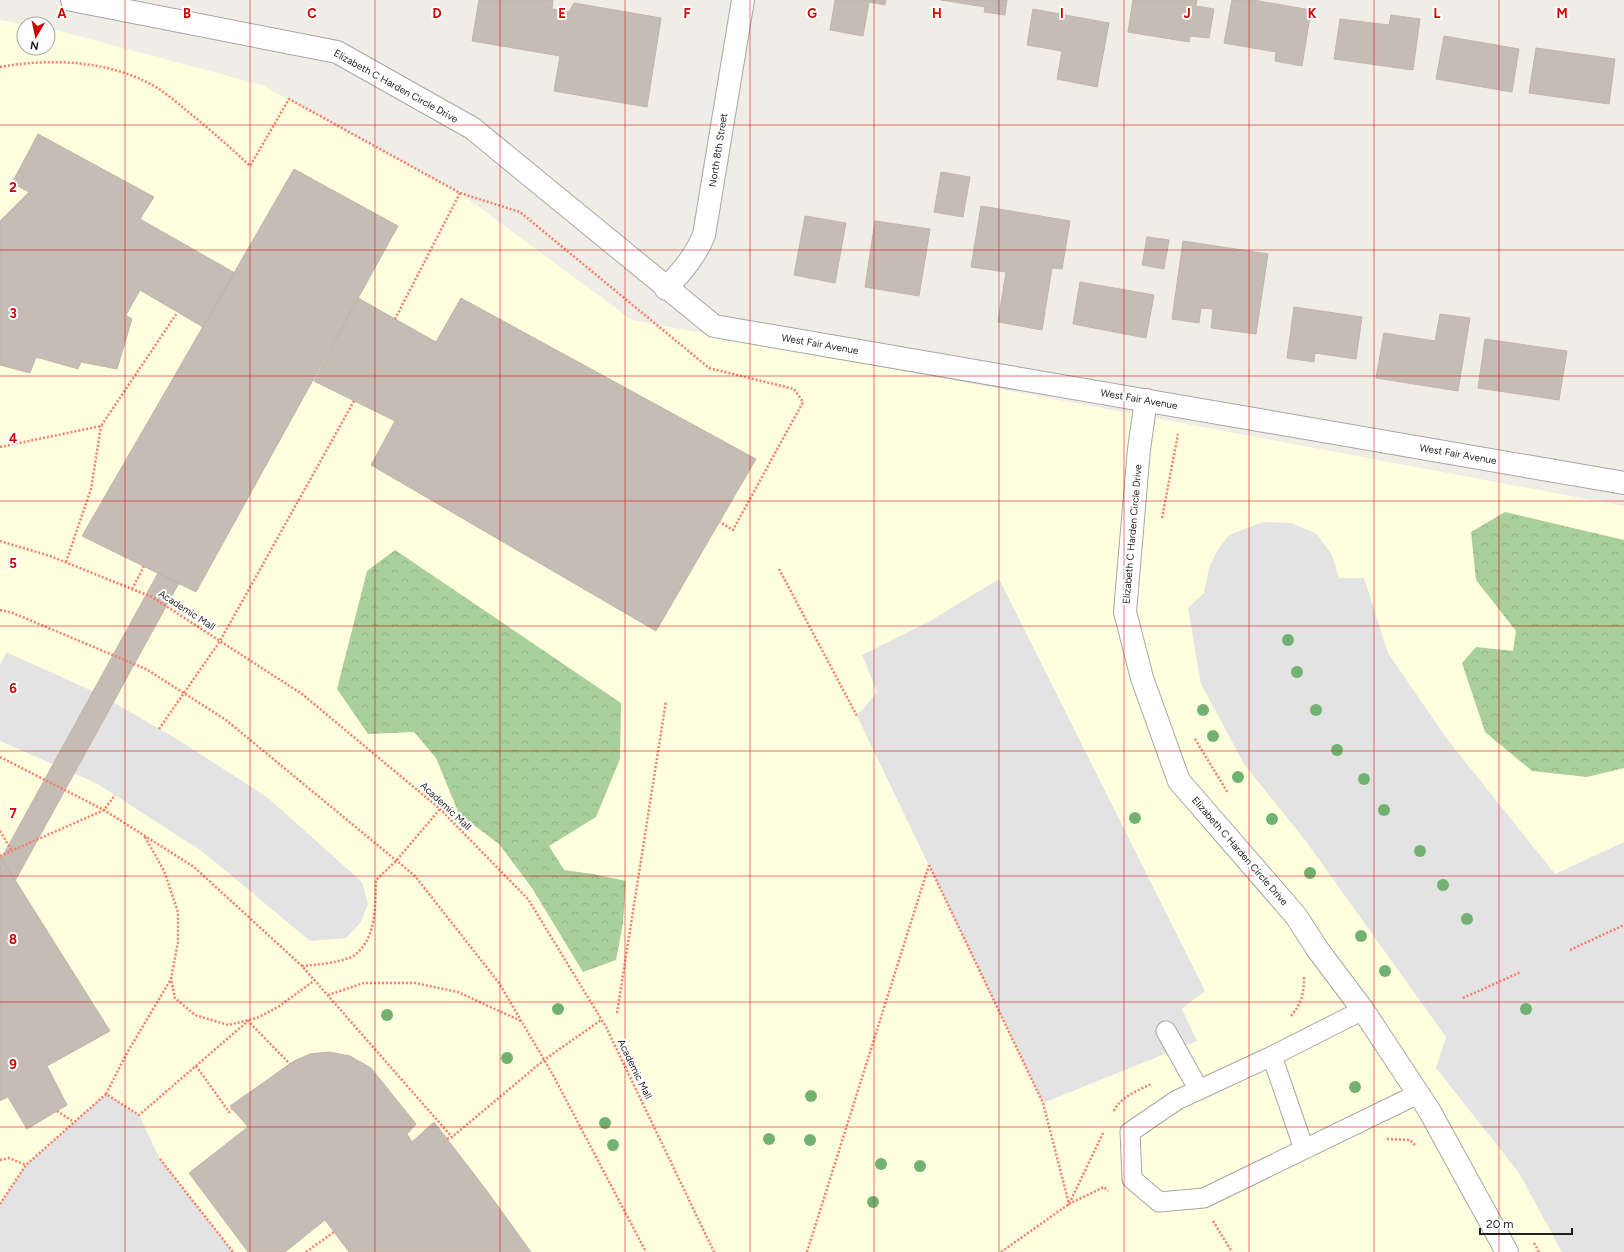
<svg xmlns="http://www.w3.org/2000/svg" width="1624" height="1252" font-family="Figtree,sans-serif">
	<defs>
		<pattern id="forest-crowns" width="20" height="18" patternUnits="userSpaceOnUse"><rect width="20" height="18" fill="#a9d09a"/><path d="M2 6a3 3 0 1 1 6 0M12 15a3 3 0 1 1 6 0" fill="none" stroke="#91b284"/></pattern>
	</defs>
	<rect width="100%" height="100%" fill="#f0ede6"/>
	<path fill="#ffffe0" d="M0 20 24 24V48H48V28L262 85 460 193 632 320 1624 506V1252H0Z"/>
	<path fill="url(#forest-crowns)" d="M1505 512 1624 540V768L1587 777 1532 771 1485 732 1462 663 1476 647 1513 651 1516 631 1476 580 1471 532Z
		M395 550 621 703 620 759 596 817 549 846 564 870 593 874 626 881 623 923 616 960 583 972 532 888 499 844 459 814 436 758 414 732 368 734 337 689 367 571Z"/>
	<path fill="#e3e3e3" d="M1263 522 1291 523 1317 534 1332 555 1339 578H1364L1388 653 1447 739 1555 874 1624 842V1252H1562L1519 1173 1436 1068 1446 1037 1305 840 1244 764 1201 684 1188 608 1204 593 1209 568 1217 551 1229 535Z
		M999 579 1205 991 1182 1009 1197 1041 1043 1103 857 716 877 692 862 655 930 621Z
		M6 652 99 694 177 739 267 797 362 882 368 904 361 922 346 938 310 941 203 852 96 783 0 741V666Z
		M106 1094 139 1115 160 1159 233 1252H0V1204L26 1165Z"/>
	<path fill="#c5bcb5" stroke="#c2b4a8" d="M479 0H553L552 9 569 12 574 3 661 18 647 107 554 91 560 56 472 41Z
		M835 0H886L885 5 869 2 863 36 830 30Z
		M941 0H1007L1005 15 984 12 985 7Z
		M1133 0H1197L1196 6 1214 9 1209 38 1190 36 1189 42 1128 32Z
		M1232 0H1253L1311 10 1302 66 1275 61 1276 52 1224 43Z
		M1033 9 1109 23 1097 87 1057 79 1062 51 1027 45Z
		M1391 15 1420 19 1413 70 1334 59 1340 19 1389 25Z
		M1444 36 1519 49 1512 92 1436 79Z
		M1536 48 1615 59 1609 104 1529 93Z
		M38 134 154 197 140 219 235 273 203 327 140 290 126 315 132 319 117 369 81 362 78 369 36 357 30 373 0 365V221L29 192 12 183Z
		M294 169 398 226 196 592 82 536Z
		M941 172 970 177 963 217 934 212Z
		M981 206 1070 221 1062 269 1052 268 1042 330 998 322 1006 272 971 267Z
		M805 216 846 223 835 283 794 275Z
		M875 221 930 229 919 296 865 287Z
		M1147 237 1169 240 1164 269 1142 265Z
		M1183 241 1268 254 1256 334 1211 328 1213 309 1201 308 1199 323 1172 319Z
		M1080 282 1154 295 1146 338 1073 324Z
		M358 298 436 342 461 298 756 459 656 631 371 465 395 421 314 381Z
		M1294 307 1362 317 1356 359 1315 353 1314 362 1287 358Z
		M1440 314 1470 318 1458 391 1376 378 1384 333 1435 341Z
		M1485 339 1567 351 1559 400 1478 388Z
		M158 573 179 583 15 881 1 859Z
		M0 856 110 1031 47 1066 67 1105 27 1129 8 1097 0 1101Z
		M329 1052 350 1056 371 1068 416 1124 407 1134 412 1142 434 1122 487 1191 531 1252H349L325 1220 285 1252H248L189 1173 248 1127 230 1106 294 1061 310 1054Z"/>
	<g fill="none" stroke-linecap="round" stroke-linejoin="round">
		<defs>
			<path id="service" d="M1363 1010 1272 1056 1177 1100 1130 1132 1132 1179 1159 1202 1204 1198 1418 1094
				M1166 1031 1199 1090
				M1272 1056 1304 1149"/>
			<path id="minor" d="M666 289C682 271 695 257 704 235L743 0
				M1146 400 1139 449 1125 612 1142 678 1179 781 1296 916 1318 950 1363 1010 1429 1110 1507 1252"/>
			<path id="tertiary" d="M72 0 337 52 472 128 714 326 1624 483"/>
		</defs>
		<use href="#service" stroke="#a6a6a6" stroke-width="21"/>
		<use href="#minor" stroke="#a6a6a6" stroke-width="24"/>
		<use href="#tertiary" stroke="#a6a6a6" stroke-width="24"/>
		<path stroke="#fc7c6b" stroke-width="2.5" stroke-dasharray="2 2" stroke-linecap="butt" d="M0 67C51 58 108 60 154 86 165 92 176 102 186 110 208 128 229 146 250 166L289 99 460 193 395 319
			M460 193 520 212 709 368 794 389 803 402 733 530 720 522
			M0 447 101 426 177 313
			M1162 518 1178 434
			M0 541 50 556 152 597 302 694 440 809 528 899 606 1027 714 1252
			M66 562 91 489 101 426
			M779 569 857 716
			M132 589 144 566
			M0 610 13 613 146 669 226 720 415 876 499 983 553 1075 646 1252
			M159 729 220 641 354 401
			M1195 739 1228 793
			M0 757 104 810 194 867 302 966 452 1137
			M0 831 12 851
			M145 837 164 871 178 912V942L171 979 175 998 195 1015 228 1025 257 1018 278 1007 315 980
			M0 856 104 810 115 795
			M929 865 1043 1103 1069 1204 1104 1187 1108 1191
			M1570 950 1624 925
			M302 966C315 965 347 962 356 954 377 936 375 905 376 880L396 861 440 809
			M328 995 364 983H415L458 992 521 1021
			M1463 998 1521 972
			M617 1013 666 701
			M1291 1016C1301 1004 1304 994 1304 977
			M196 1066 229 1112 232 1109
			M106 1094 127 1053 171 979
			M57 1111 74 1122
			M1114 1111C1120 1097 1139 1090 1151 1084
			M447 1139 452 1137 544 1060 601 1020
			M1387 1139 1410 1140 1416 1146
			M160 1159 233 1252
			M0 1160 9 1158 26 1165
			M0 1204 26 1165 106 1094 139 1115 248 1021 290 1064
			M1213 1221 1232 1252
			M1534 1243 1539 1252
			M306 1252 334 1232
			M807 1252 929 865
			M1001 1252 1069 1204 1103 1133"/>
		<use href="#service" stroke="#fff" stroke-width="19"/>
		<use href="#minor" stroke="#fff" stroke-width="22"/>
		<use href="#tertiary" stroke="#fff" stroke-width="22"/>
	</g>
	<g fill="#71b273">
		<circle cx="1288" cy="640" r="6"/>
		<circle cx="1297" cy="672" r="6"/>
		<circle cx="1203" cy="710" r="6"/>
		<circle cx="1316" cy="710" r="6"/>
		<circle cx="1213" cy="736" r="6"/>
		<circle cx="1337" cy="750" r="6"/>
		<circle cx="1238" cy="777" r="6"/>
		<circle cx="1364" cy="779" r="6"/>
		<circle cx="1384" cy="810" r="6"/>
		<circle cx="1135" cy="818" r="6"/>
		<circle cx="1272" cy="819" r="6"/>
		<circle cx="1420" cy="851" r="6"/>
		<circle cx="1310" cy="873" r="6"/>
		<circle cx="1443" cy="885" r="6"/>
		<circle cx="1467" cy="919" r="6"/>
		<circle cx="1361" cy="936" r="6"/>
		<circle cx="1385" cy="971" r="6"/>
		<circle cx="558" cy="1009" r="6"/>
		<circle cx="1526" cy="1009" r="6"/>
		<circle cx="387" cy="1015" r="6"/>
		<circle cx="507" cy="1058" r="6"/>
		<circle cx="1355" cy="1087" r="6"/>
		<circle cx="811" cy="1096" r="6"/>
		<circle cx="605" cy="1123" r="6"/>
		<circle cx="769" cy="1139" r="6"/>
		<circle cx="810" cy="1140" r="6"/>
		<circle cx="613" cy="1145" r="6"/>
		<circle cx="881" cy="1164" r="6"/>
		<circle cx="920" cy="1166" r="6"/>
		<circle cx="873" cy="1202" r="6"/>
	</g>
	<path fill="none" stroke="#cf0300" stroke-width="1" stroke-opacity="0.55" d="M125 0V1252M250 0V1252M375 0V1252M500 0V1252M625 0V1252M750 0V1252M874 0V1252M999 0V1252M1124 0V1252M1249 0V1252M1374 0V1252M1499 0V1252M0 125H1624M0 250H1624M0 376H1624M0 501H1624M0 626H1624M0 751H1624M0 876H1624M0 1002H1624M0 1127H1624"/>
	<g text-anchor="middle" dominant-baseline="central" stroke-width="4" stroke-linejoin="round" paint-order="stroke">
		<g font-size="10" fill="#1f1f1f" stroke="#fff">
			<text transform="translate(396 86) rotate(29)">Elizabeth C Harden Circle Drive</text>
			<text transform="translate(718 150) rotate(-81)">North 8th Street</text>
			<text transform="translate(820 344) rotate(10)">West Fair Avenue</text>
			<text transform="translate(1139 399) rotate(10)">West Fair Avenue</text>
			<text transform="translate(1458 454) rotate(10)">West Fair Avenue</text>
			<text transform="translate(1132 534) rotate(-85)">Elizabeth C Harden Circle Drive</text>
			<text transform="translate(187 610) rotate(33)">Academic Mall</text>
			<text transform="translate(446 806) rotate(43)">Academic Mall</text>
			<text transform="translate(1240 851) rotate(49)">Elizabeth C Harden Circle Drive</text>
			<text transform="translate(635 1069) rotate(64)">Academic Mall</text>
		</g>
	</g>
	<g font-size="13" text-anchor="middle" font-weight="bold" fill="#cf0300" stroke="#fff" stroke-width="4" stroke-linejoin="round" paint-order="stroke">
		<text x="62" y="18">A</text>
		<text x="187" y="18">B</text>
		<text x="312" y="18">C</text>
		<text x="437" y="18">D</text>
		<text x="562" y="18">E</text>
		<text x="687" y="18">F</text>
		<text x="812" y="18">G</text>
		<text x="937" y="18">H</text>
		<text x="1062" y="18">I</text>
		<text x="1187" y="18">J</text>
		<text x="1312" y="18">K</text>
		<text x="1437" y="18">L</text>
		<text x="1562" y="18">M</text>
		<text x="13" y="192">2</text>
		<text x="13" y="318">3</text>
		<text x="13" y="443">4</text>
		<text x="13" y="568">5</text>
		<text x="13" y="693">6</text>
		<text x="13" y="818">7</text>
		<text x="13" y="944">8</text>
		<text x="13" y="1069">9</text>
	</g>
	<g transform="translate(36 36) rotate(189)"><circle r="19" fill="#ffffff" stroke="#a5a5a5"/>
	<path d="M0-3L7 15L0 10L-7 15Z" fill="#cf0300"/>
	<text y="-6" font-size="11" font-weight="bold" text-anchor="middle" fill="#1f1f1f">N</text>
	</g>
	<path d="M1480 1228v6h92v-6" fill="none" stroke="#1f1f1f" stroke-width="2"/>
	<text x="1486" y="1228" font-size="12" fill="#1f1f1f" stroke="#ffffff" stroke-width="3" paint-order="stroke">20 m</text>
</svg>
